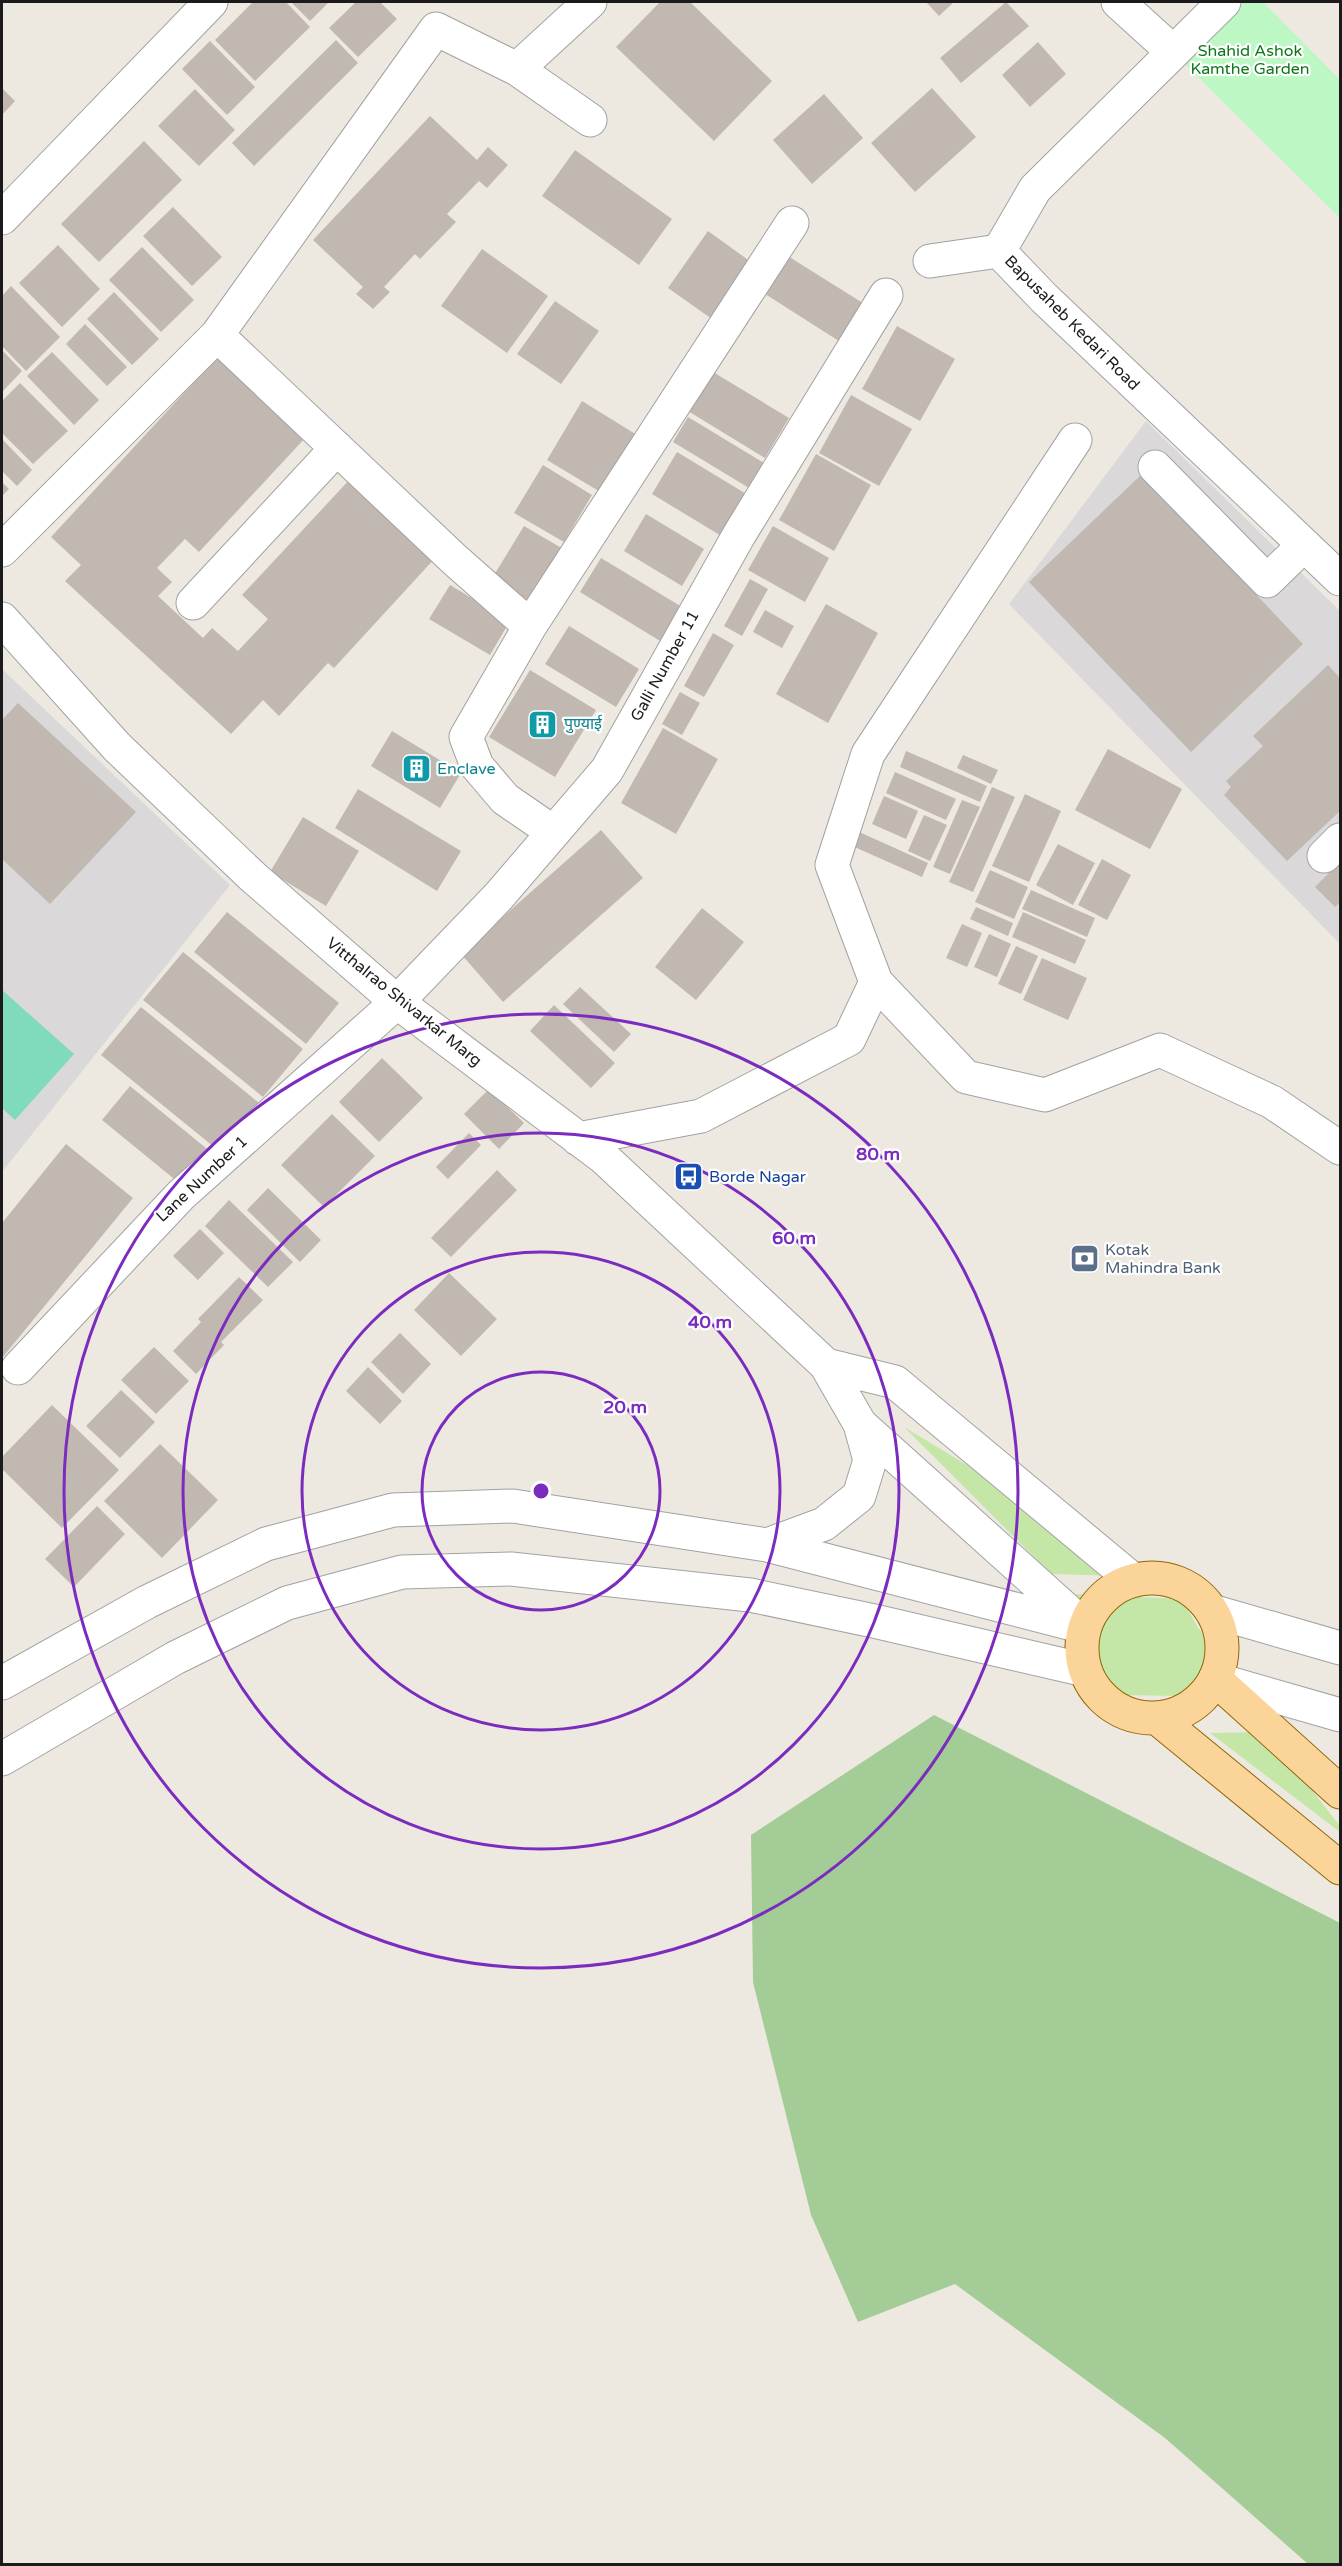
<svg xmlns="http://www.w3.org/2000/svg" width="1342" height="2566" font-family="'Varela Round','Noto Sans Devanagari',sans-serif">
	<rect width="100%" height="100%" fill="#ede9e1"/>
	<path fill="#dad8d8" d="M1146 421 1340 611V944L1009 604Z
		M2 669 230 885 2 1172Z"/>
	<path fill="#c4e7a7" d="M904 1427 1153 1577 1051 1574Z
		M1050 1593 1182 1599 1197 1626 1249 1697 1115 1695 1108 1679 1098 1668Z
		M1266 1732 1340 1826V1832L1210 1733Z"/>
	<path fill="#a4cc96" d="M934 1715 1340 1923V2564H1308L1165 2438 955 2284 858 2322 811 2215 753 1982 751 1835Z"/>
	<path fill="#bdf8c4" d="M1231 2H1263L1340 80V218L1172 51Z"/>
	<path fill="#80dbbc" d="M2 990 74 1054 15 1120 2 1108Z"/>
	<path fill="#c1b8b1" d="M253 2H286L310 27 255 81 215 40Z
		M291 2H329L310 21Z
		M356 2H380L397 19 358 57 329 28Z
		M660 2H690L772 81 714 141 616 47Z
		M926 2H954L939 16Z
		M1006 2 1029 26 961 83 940 58Z
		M336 40 358 63 254 166 232 143Z
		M210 41 255 87 227 115 182 69Z
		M1038 42 1066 74 1030 107 1002 75Z
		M2 88 15 101 2 115Z
		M932 88 976 137 915 192 871 143Z
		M195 89 235 130 199 166 158 126Z
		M824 94 863 138 812 184 773 140Z
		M430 116 477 160 488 147 508 165 487 188 479 181 447 214 456 222 420 259 415 254 384 287 390 292 373 309 356 294 363 287 313 240Z
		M144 141 182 180 99 262 61 224Z
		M575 150 672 219 639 265 542 196Z
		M173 207 222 257 192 286 143 236Z
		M708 231 758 267 719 324 668 288Z
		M58 245 100 289 62 327 19 283Z
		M142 247 194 300 161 332 109 280Z
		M482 249 548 296 507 353 441 306Z
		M783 253 866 305 842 343 759 290Z
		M11 286 60 337 26 371 2 346V296Z
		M114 292 159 339 132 365 87 319Z
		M555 301 599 331 561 384 517 354Z
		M85 324 127 367 107 386 66 344Z
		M897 326 955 359 920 421 862 389Z
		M2 350 22 371 2 392Z
		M52 352 99 400 74 425 27 376Z
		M219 355 307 436 199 552 185 539 157 568 172 582 158 596 203 638 212 628 238 651 268 619 242 595 352 477 437 556 334 668 328 663 279 716 263 700 231 734 65 581 81 565 51 537Z
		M713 372 789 418 765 458 688 411Z
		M20 383 68 431 33 464 2 433V401Z
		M851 395 912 429 879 486 819 453Z
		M582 401 637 435 602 493 547 460Z
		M688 417 764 463 749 488 673 442Z
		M2 439 32 470 17 486 2 471Z
		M677 452 748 495 723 537 652 494Z
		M816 454 871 485 834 551 779 520Z
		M543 465 592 495 564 542 514 513Z
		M1142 474 1303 644 1191 752 1029 582Z
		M2 482 9 489 2 496Z
		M646 514 704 549 682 586 624 551Z
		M524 526 570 553 536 608 491 580Z
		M773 526 829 558 805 602 748 570Z
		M601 558 687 610 665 644 580 592Z
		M750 579 768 589 742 636 724 626Z
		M450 585 510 621 490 655 429 619Z
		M826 604 878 633 828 723 776 694Z
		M765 610 794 626 782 648 753 632Z
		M569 626 639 669 616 707 545 664Z
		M713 633 734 645 704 697 684 686Z
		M1328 665 1340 678V811L1287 861 1224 795 1231 787 1226 781 1263 746 1253 736Z
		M530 670 596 710 555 777 489 737Z
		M680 692 700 703 682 735 662 724Z
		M18 703 136 812 50 904 2 859V720Z
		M663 728 718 759 676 834 621 803Z
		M392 731 461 773 440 808 371 766Z
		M1108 749 1182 789 1150 849 1075 810Z
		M906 751 987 786 980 802 900 767Z
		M963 755 998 770 991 784 957 768Z
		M895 772 956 799 946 820 886 793Z
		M992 787 1015 797 973 892 949 882Z
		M358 789 461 851 437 891 335 828Z
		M1025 794 1061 811 1029 882 992 866Z
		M884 796 918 811 906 839 872 824Z
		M962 800 980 807 950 874 933 867Z
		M924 815 947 825 930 861 908 851Z
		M303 817 359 851 326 906 270 872Z
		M601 830 643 878 503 1002 461 954Z
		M857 831 928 863 922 877 850 845Z
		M1058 844 1095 863 1073 905 1036 885Z
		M1102 859 1131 875 1107 920 1078 905Z
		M1340 862V902L1335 907 1315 887Z
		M990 870 1028 887 1014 919 975 902Z
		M1031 890 1095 918 1087 937 1022 909Z
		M976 907 1013 923 1008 936 970 919Z
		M702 908 744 942 696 1000 655 967Z
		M227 912 339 1003 306 1044 194 952Z
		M1023 912 1086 940 1075 964 1012 937Z
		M962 924 982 933 967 967 946 958Z
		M989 934 1011 944 997 977 974 967Z
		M1016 946 1038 956 1021 994 998 984Z
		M183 952 303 1049 263 1097 143 1000Z
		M1042 958 1087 978 1068 1020 1023 1000Z
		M580 987 631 1034 614 1052 563 1004Z
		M554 1005 615 1063 591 1088 530 1031Z
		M141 1007 259 1103 219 1151 101 1055Z
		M382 1058 423 1098 379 1142 339 1102Z
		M130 1086 212 1153 184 1187 102 1120Z
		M489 1089 524 1123 499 1149 464 1114Z
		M332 1114 375 1156 324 1207 281 1165Z
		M469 1133 481 1145 448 1179 436 1167Z
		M66 1144 133 1198 2 1358V1223Z
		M497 1170 517 1190 451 1257 431 1238Z
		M268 1188 321 1240 300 1262 247 1210Z
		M229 1200 293 1262 268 1287 205 1226Z
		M200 1229 224 1253 198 1280 173 1256Z
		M449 1273 497 1319 461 1356 414 1310Z
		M239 1277 263 1300 221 1342 224 1345 196 1374 173 1351 201 1322 198 1319Z
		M400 1333 431 1364 403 1394 371 1362Z
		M154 1347 189 1381 156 1414 121 1380Z
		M368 1367 402 1401 380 1424 346 1391Z
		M121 1390 155 1422 120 1458 86 1426Z
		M52 1405 119 1470 62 1528 2 1469V1457Z
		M160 1444 218 1500 162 1558 104 1501Z
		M97 1506 125 1534 74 1587 45 1559Z"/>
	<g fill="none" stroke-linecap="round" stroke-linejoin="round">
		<defs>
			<path id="minor" d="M1118 2 1172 51
				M1224 2 1035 189 999 251 1044 298 1340 579
				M517 69 590 2
				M2 218 211 2
				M930 261 999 251
				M217 335 455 560 530 626
				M1155 467 1267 581 1304 545
				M2 550 217 335 436 29 517 69 590 120
				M193 603 337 448
				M2 619 117 747 253 877 397 1002 603 1157 826 1365 860 1424 870 1460 859 1496 824 1524 767 1545
				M553 832 505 799 477 766 466 737 530 626 792 223
				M1324 856 1340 840
				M876 982 966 1077 1045 1095 1160 1050 1272 1102 1340 1148
				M578 1139 701 1116 849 1039 876 982 832 865 868 754 1075 440
				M826 1365 895 1382 1133 1580
				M18 1368 181 1195 397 1002 498 897 607 770 739 535 886 295
				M860 1424 1081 1623
				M1212 1611 1340 1648
				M1215 1679 1340 1715
				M2 1683 147 1602 266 1544 393 1510 513 1506 767 1545 1084 1627
				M2 1759 175 1658 287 1603 402 1572 511 1569 750 1595 874 1621 1085 1670"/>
			<path id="major" d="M1082 1648a70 70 0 1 1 140 0a70 70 0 1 1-140 0Z
				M1215 1679 1340 1792
				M1157 1718 1340 1868"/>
		</defs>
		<use href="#minor" stroke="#a2a2a2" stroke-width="35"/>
		<use href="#major" stroke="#906703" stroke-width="35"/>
		<use href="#minor" stroke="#fff" stroke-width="33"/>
		<use href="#major" stroke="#fad499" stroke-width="33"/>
	</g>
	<g fill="none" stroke="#7b2cbf" stroke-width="3">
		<circle cx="541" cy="1491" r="119"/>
		<circle cx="541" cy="1491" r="239"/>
		<circle cx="541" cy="1491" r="358"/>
		<circle cx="541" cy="1491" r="477"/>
	</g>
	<defs>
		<symbol id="building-square" viewBox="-11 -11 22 22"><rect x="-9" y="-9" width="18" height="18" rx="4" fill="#0f9aa8" stroke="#fff"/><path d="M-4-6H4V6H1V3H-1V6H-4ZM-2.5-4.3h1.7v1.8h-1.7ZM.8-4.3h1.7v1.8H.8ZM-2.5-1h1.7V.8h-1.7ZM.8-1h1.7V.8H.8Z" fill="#fff"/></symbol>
		<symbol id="bus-square" viewBox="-11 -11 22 22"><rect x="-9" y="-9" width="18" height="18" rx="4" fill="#1a4fb4" stroke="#fff"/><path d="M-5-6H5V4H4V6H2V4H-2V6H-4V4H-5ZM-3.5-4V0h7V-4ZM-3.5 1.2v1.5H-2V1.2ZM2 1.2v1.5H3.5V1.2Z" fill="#fff"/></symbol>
		<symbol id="bank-square" viewBox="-11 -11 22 22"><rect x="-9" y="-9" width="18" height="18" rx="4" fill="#5c6f8a" stroke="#fff"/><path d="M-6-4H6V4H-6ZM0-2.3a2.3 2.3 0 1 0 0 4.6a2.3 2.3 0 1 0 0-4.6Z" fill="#fff"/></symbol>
	</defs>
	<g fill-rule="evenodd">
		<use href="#building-square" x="526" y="708" width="33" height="33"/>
		<use href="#building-square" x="400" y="752" width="33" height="33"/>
		<use href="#bus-square" x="672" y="1160" width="33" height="33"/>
		<use href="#bank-square" x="1068" y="1242" width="33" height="33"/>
	</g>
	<g text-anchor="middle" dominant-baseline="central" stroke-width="4.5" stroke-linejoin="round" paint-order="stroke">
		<g font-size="16" fill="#0d761a" stroke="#fff">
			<text x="1250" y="51">Shahid Ashok<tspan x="1250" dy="18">Kamthe Garden</tspan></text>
		</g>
		<g font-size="16" fill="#1b1b1b" stroke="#fff">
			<text transform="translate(1072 323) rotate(45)">Bapusaheb Kedari Road</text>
			<text transform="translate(665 666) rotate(-61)">Galli Number 11</text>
			<text transform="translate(404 1002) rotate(39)">Vitthalrao Shivarkar Marg</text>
			<text transform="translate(202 1179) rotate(-43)">Lane Number 1</text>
		</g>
		<g font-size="16" fill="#0d838f" stroke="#fff" text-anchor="start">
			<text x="564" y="724">पुण्याई</text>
			<text x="437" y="769">Enclave</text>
		</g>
		<g font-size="16" fill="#164399" stroke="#fff" text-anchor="start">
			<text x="709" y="1177">Borde Nagar</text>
		</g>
		<g font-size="16" fill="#4e5e75" stroke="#fff" text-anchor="start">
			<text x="1105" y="1250">Kotak<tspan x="1105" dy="18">Mahindra Bank</tspan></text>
		</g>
	</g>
	<circle cx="541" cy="1491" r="9" fill="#7b2cbf" stroke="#fff" stroke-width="3"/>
	<g font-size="18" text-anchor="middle" font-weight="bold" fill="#7b2cbf" stroke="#fff" stroke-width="4.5" stroke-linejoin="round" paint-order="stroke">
		<text x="878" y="1160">80 m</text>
		<text x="794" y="1244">60 m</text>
		<text x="710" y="1328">40 m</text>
		<text x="625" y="1413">20 m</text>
	</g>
	<rect width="1342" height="2566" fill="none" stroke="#1b1b1b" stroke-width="6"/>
</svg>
